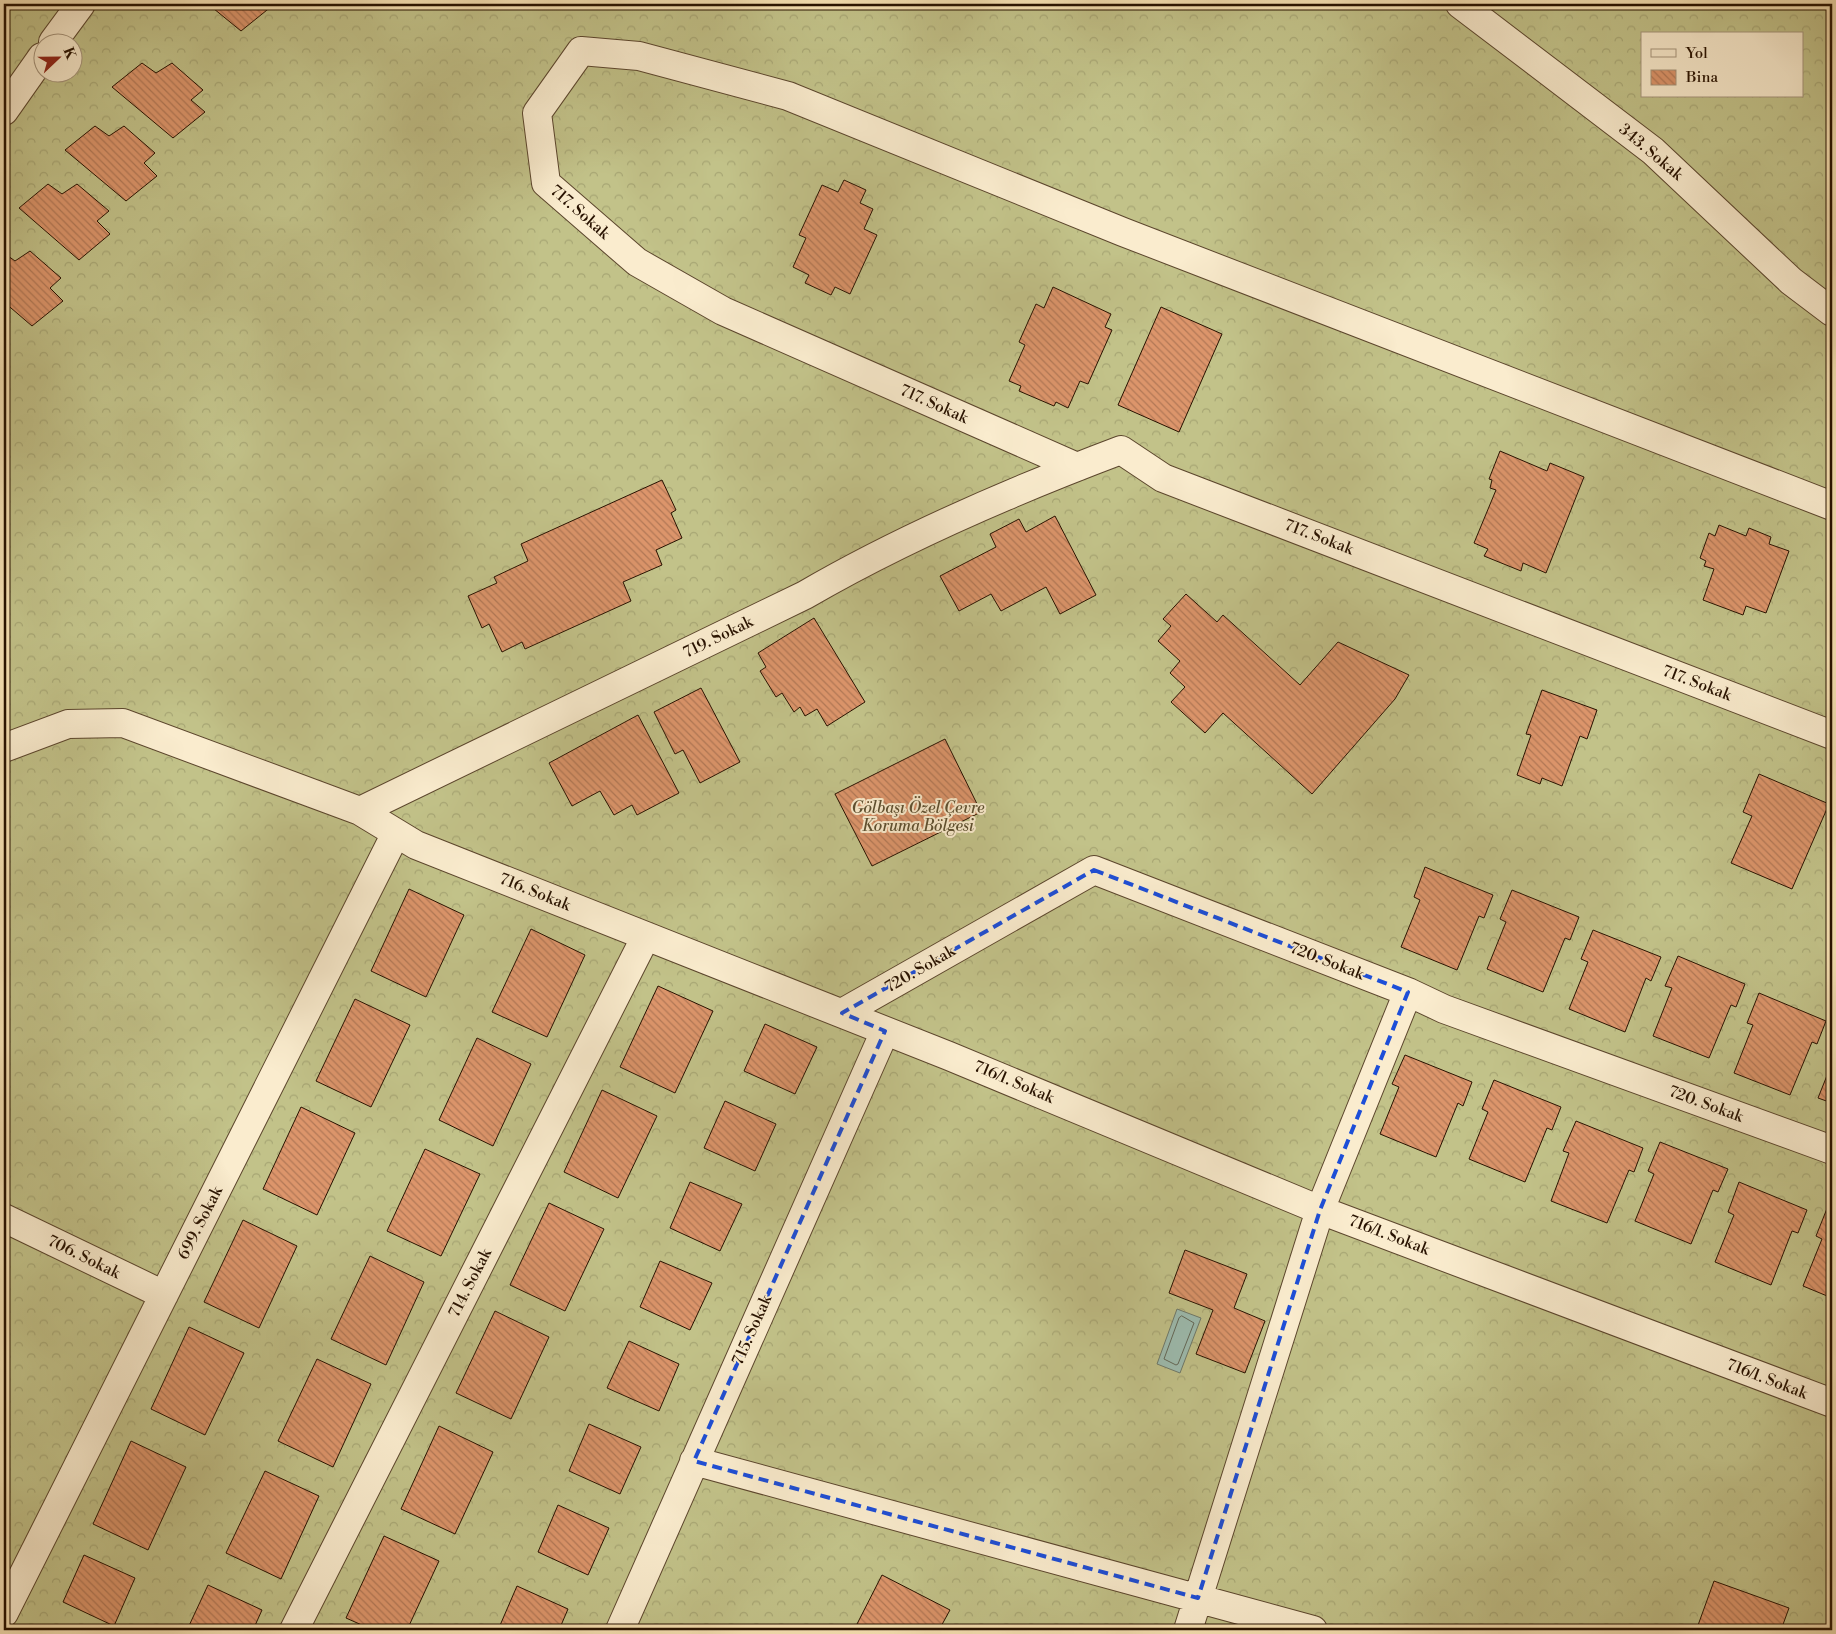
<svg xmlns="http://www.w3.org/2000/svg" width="1836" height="1634" font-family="'Libre Bodoni',serif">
	<defs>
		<pattern id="forest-crowns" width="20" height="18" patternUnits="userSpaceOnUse" patternTransform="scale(1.25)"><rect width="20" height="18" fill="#c2c289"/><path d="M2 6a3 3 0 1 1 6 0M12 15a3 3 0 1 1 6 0" fill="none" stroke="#a7a674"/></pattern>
		<pattern id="building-back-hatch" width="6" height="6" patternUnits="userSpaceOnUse" patternTransform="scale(1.25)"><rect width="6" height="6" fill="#dc956b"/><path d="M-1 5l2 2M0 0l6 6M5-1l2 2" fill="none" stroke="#b27856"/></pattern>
	</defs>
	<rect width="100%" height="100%" fill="#f7e2b4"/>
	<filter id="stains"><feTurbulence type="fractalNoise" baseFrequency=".004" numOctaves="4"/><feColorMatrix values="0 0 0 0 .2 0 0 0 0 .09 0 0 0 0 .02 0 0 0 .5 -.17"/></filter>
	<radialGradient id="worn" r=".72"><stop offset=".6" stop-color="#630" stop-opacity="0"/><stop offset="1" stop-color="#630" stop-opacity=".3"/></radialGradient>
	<path fill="url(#forest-crowns)" stroke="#756a44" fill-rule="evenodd" d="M4 4H1832V1630H4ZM1642 34H1802V96H1642ZM42 42H72V72H42Z"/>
	<path fill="#9dbdb1" stroke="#6e796a" d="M1177 1309 1201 1318 1180 1373 1157 1364Z"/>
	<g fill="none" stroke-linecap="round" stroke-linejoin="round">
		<path stroke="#626858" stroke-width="1" d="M1182 1316 1194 1323 1178 1364 1176 1365 1164 1359 1179 1318Z"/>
	</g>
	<path fill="url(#building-back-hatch)" stroke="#281200" d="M208 4H270L272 6 241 31Z
		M142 63 156 73 172 63 203 90 191 100 205 112 173 138 112 87Z
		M95 126 109 136 124 126 155 153 144 163 157 176 126 201 65 150Z
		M844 180 866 190 860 203 873 209 864 229 877 235 850 294 835 287 831 295 805 283 809 275 793 267 806 238 799 235 822 185 838 192Z
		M48 184 62 194 77 184 109 211 97 221 110 234 79 260 19 208Z
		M30 251 61 278 50 288 63 301 32 326 4 302V253L15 261Z
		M1053 287 1111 314 1105 327 1112 330 1088 384 1080 381 1068 408 1056 402 1054 406 1019 391 1021 386 1009 381 1025 345 1019 342 1036 304 1044 308Z
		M1161 307 1222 334 1179 432 1118 405Z
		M1500 451 1547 471 1550 463 1584 477 1546 573 1523 563 1521 571 1484 556 1488 549 1474 543 1496 490 1490 488 1492 480 1489 479Z
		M662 480 676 510 671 513 682 538 656 550 662 565 623 582 631 601 525 649 522 642 502 652 489 624 482 628 468 596 497 583 494 577 528 561 521 544Z
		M1055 516 1096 595 1060 614 1046 587 1001 611 991 594 959 611 940 576 996 547 990 534 1019 519 1026 532Z
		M1719 525 1746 536 1749 528 1771 537 1769 544 1789 551 1766 613 1746 606 1743 615 1703 600 1714 569 1704 566 1706 561 1700 558 1709 533 1715 536Z
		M1186 594 1217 622 1223 615 1300 685 1338 642 1409 675 1395 699 1312 794 1223 713 1205 733 1171 702 1185 687 1170 673 1180 661 1158 641 1171 626 1163 619Z
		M814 618 865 702 827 726 817 709 805 716 800 707 794 712 782 693 776 697 760 671 766 667 758 653Z
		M701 688 740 762 700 783 683 750 675 754 654 712Z
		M1542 690 1597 710 1587 739 1580 736 1562 786 1542 778 1540 784 1517 775 1531 735 1526 734Z
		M638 715 679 793 637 815 632 805 614 815 600 791 572 806 549 763Z
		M945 739 981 812 872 866 835 794Z
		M1759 774 1829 804 1792 889 1731 863 1752 816 1743 812Z
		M1425 867 1493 895 1484 918 1479 916 1457 970 1401 947 1420 900 1414 897Z
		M409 889 464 915 426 997 371 971Z
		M1512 890 1579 917 1570 940 1565 938 1543 992 1487 969 1506 922 1500 919Z
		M531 929 585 955 547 1037 492 1012Z
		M1593 930 1661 957 1651 981 1646 978 1625 1032 1569 1009 1588 962 1581 959Z
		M1678 956 1745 984 1736 1007 1731 1005 1709 1058 1653 1036 1672 988 1665 986Z
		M658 986 713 1011 675 1093 620 1067Z
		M1759 993 1826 1021 1817 1044 1812 1042 1790 1095 1734 1073 1753 1025 1747 1023Z
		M355 999 410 1025 371 1107 316 1081Z
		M765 1024 817 1047 795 1094 744 1071Z
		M477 1038 531 1064 493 1146 439 1120Z
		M1405 1055 1472 1082 1463 1106 1458 1103 1436 1157 1380 1134 1399 1087 1392 1084Z
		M1832 1063V1103L1818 1098Z
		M1494 1080 1561 1107 1552 1130 1547 1128 1525 1182 1469 1159 1488 1112 1482 1109Z
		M602 1090 657 1116 618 1198 564 1172Z
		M725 1101 776 1124 755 1171 704 1148Z
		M301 1107 355 1133 317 1215 263 1189Z
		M1576 1121 1643 1148 1634 1172 1629 1170 1607 1223 1551 1201 1569 1153 1563 1151Z
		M1660 1142 1728 1169 1718 1192 1713 1190 1691 1244 1635 1221 1654 1174 1648 1171Z
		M425 1149 480 1174 441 1256 387 1231Z
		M690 1182 742 1204 720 1251 670 1228Z
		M1739 1182 1807 1210 1798 1233 1792 1231 1771 1285 1715 1262 1734 1215 1728 1212Z
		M549 1203 604 1229 565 1311 510 1285Z
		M1828 1206 1832 1208V1298L1803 1286 1822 1239 1816 1236Z
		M243 1220 297 1246 259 1328 204 1302Z
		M1185 1250 1247 1274 1234 1308 1265 1321 1245 1373 1196 1354 1213 1310 1169 1293Z
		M370 1256 424 1282 386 1365 331 1339Z
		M660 1261 712 1283 690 1330 640 1307Z
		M495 1311 549 1337 511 1419 456 1393Z
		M189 1327 244 1353 205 1435 151 1409Z
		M629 1341 679 1364 659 1411 607 1388Z
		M317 1359 371 1384 333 1467 278 1441Z
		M589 1424 641 1447 620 1494 569 1471Z
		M439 1426 493 1452 455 1534 401 1509Z
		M131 1441 186 1467 148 1550 93 1524Z
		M265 1471 319 1496 281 1579 226 1553Z
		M558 1505 609 1528 588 1575 538 1552Z
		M384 1536 439 1561 407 1630H373L346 1618Z
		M84 1555 135 1578 114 1626 63 1602Z
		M882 1575 950 1610 939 1630H865L856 1626Z
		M1714 1581 1789 1608 1781 1630H1704L1697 1628Z
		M208 1585 262 1610 253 1630H187Z
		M517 1586 568 1609 559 1630H498Z"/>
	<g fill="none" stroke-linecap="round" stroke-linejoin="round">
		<defs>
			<path id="minor" d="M1460 4 1653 151 1791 281 1832 312
				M53 42 81 4
				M4 111 42 57
				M1077 467 723 311 637 262 546 183 537 113 581 51 639 56 788 96 1123 232 1832 506
				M4 748 68 724 123 723 360 811 416 845 949 1056 1320 1210 1832 1403
				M360 811 805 595C903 538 1015 490 1121 450L1163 478 1832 735
				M842 1013 1094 870 1408 992 1444 1009 1832 1150
				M4 1218 164 1295
				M694 1461 1313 1630
				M4 1613 396 833
				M294 1630 646 936
				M620 1630 885 1031
				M1188 1630 1320 1210 1408 992"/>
		</defs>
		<use href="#minor" stroke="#5c462d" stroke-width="30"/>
		<use href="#minor" stroke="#faecce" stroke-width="28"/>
	</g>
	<path fill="none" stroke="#1d4ed8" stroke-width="4" stroke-dasharray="10 6" stroke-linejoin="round" d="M1094 870 1408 992 1320 1210 1198 1598 694 1461 885 1031 842 1013Z"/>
	<g text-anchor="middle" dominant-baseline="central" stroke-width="4" stroke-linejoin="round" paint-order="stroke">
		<g font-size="16" fill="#281200" stroke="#faecce">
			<text transform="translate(1651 152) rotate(40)">343. Sokak</text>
			<text transform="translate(580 212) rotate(41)">717. Sokak</text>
			<text transform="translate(934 404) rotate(24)">717. Sokak</text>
			<text transform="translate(1319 537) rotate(21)">717. Sokak</text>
			<text transform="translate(718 637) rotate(-26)">719. Sokak</text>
			<text transform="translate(1697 683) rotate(21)">717. Sokak</text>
			<text transform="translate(535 892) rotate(22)">716. Sokak</text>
			<text transform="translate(1327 961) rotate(21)">720. Sokak</text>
			<text transform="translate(920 969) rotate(-30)">720. Sokak</text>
			<text transform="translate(1014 1082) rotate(23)">716/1. Sokak</text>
			<text transform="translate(1706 1104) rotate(20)">720. Sokak</text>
			<text transform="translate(200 1223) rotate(-63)">699. Sokak</text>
			<text transform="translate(1389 1235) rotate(21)">716/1. Sokak</text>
			<text transform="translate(84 1257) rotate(26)">706. Sokak</text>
			<text transform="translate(470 1283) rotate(-63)">714. Sokak</text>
			<text transform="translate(752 1330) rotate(-66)">715. Sokak</text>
			<text transform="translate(1767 1379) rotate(21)">716/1. Sokak</text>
		</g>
		<g font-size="16" font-style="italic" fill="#5e5030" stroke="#faecce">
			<text x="918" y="808">Gölbaşı Özel Çevre<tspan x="918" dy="18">Koruma Bölgesi</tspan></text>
		</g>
	</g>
	<rect width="1836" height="1634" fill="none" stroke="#f7e2b4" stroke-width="20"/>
	<rect x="5" y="5" width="1826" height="1624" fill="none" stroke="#281200" stroke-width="2.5"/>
	<rect x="10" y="10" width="1816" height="1614" fill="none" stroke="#281200"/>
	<rect x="1641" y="32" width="162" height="65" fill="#faecce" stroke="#a6957c"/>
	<rect x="1651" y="49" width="25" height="8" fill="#faecce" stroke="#a6957c"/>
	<text x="1686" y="58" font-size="15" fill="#281200">Yol</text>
	<rect x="1651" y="70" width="25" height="15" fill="url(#building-back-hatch)" stroke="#a6957c"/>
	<text x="1686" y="82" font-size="15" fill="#281200">Bina</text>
	<g transform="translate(58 58) rotate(68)"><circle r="24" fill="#faecce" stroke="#a6957c"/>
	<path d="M0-4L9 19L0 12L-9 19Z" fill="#8f2418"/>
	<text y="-8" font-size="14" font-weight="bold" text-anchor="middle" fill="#281200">K</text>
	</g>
	<rect width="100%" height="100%" filter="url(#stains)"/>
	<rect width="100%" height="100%" fill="url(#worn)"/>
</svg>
